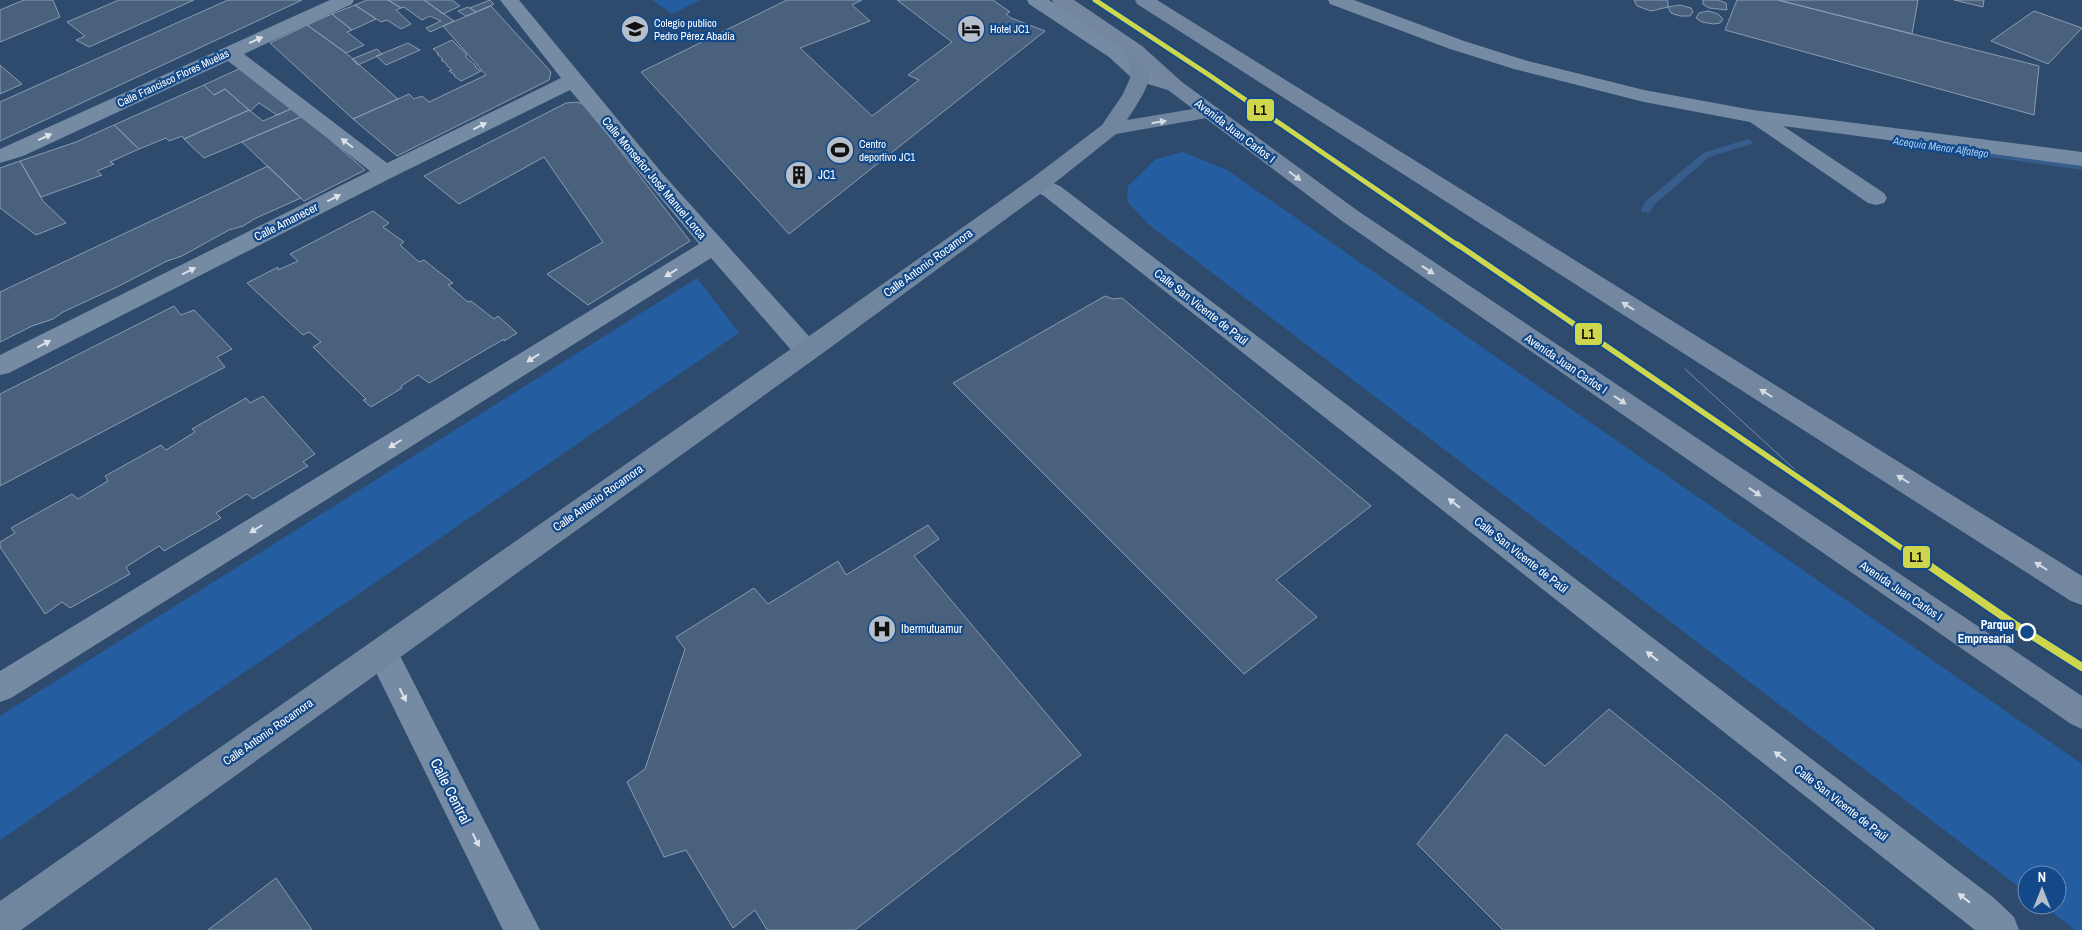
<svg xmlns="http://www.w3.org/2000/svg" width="2082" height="930" font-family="'Archivo Narrow',sans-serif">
	<rect width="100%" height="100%" fill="#2e4b6e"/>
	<path fill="#245da0" d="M652 0H700L672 14Z
		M1183 152 1227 170 2082 764V930H2075L2043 905H2057V875H2027V893L1148 224 1127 201 1128 186 1156 159Z
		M697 278 739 333 0 840V716Z"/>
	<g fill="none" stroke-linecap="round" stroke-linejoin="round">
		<path fill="#365d8c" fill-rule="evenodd" d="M1748 139 1753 142 1751 144 1709 157 1654 205 1650 212H1642L1641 210 1646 201 1703 153Z
			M1908 140 2082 164V170L1905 145 1903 143Z"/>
	</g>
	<path fill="#49617d" stroke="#899bb2" d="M24 0H53L60 17 0 42V10Z
		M119 0H194L89 47 76 40 85 36 67 22Z
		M228 0H302L0 141V102Z
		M367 0H388L401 8 396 10 411 24 401 29 387 20 381 22 355 5Z
		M388 0H424L454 21 430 32 426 28 441 21 430 16 422 20 404 7 401 8Z
		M424 0H452L460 6 443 14Z
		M490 0 494 4 476 12 470 8Z
		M787 0H862L852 5 870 21 800 48 872 116 919 80 908 75 952 42 897 0H993L1010 12 1006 14 1011 18 1045 31 789 234 641 72Z
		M1634 0H1666L1668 1V7L1651 11 1637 6Z
		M1703 0H1718L1726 3 1727 10 1709 8 1703 4Z
		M1737 0H1778L2039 66 2034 115 1725 30Z
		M1778 0H1918L1912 34Z
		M1954 0H1984L1983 7Z
		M355 5 376 19 352 30 332 14Z
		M1680 5 1691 8 1693 12 1690 16H1680L1671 13 1668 7Z
		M491 6 551 72 549 80 397 156 353 119 409 94 414 99 422 96 429 102 486 75 443 26Z
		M468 7 476 12 466 16 458 11Z
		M1708 11 1718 14 1723 19 1720 23 1713 24 1702 22 1696 18 1699 13Z
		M2034 11 2082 28 2048 64 1991 41Z
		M332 14 352 30 347 32 364 45 346 53 307 25Z
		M307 25 346 53 398 99 353 119 270 43Z
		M452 40 467 55 465 56 476 66 475 67 481 71 461 81 454 76 455 75 449 71 452 70 446 65 447 64 441 60 443 59 437 54H439L433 49Z
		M408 43 420 50 386 65 376 56Z
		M377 49 382 54 358 65 352 59Z
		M0 65 22 84 0 94Z
		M243 67 293 108 277 115 259 103 250 111 225 89 214 95 204 85Z
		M204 85 214 95 225 89 249 110 184 139 182 136 169 141 166 138 139 149 114 125Z
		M577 102 585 105 690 241 588 305 547 274 603 242 544 157 459 204 424 176 566 103Z
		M293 108 303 116 204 158 184 139 249 110 263 121Z
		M303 116 365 170 304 201 242 142Z
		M114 125 139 149 110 162 114 164 97 171 102 175 41 197 20 161 76 142Z
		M20 161 43 201 66 223 36 235 0 208V168Z
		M268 166 301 198 256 218 243 226 229 230 182 256 167 261 119 286 63 312 53 319 32 326 0 342V292Z
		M373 211 389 223 383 227 404 242 400 245 419 262 424 260 453 283 448 285 468 302 471 301 494 319 498 316 517 333 504 341V339L429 383 418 375 401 386 402 388 371 407 363 400 366 399 313 347 321 342 309 332 303 335 247 283 278 267V270L298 261 290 254Z
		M1105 296 1113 299 1122 298 1371 506 1276 580 1317 617 1244 674 953 383Z
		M174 306 181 315 194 310 232 349 217 357 225 367 0 486V394Z
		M263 396 315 454 303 462 308 466 253 499 247 494 216 513 221 518 164 551 159 546 126 567 130 574 70 608 62 602 45 614 0 547V542L15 533 11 528 72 494 78 499 108 481 105 476 161 445 166 450 195 432 192 429 246 398 250 403Z
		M928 525 939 539 914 556 1081 755 855 930H767L755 910 733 928 686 850 664 857 627 782 645 769 685 649 676 637 754 588 768 604 838 561 846 575Z
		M1609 709 1724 802 1875 930H1503L1417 844 1506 734 1545 766Z
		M276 878 312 930H208Z"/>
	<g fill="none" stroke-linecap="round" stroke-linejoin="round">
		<path fill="#758ba4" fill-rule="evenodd" d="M330 0H354L352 4 244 54 387 163 561 78 500 0H519L662 173 816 344 820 351 816 358 807 360 798 358 711 258 11 698 0 702V671L699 244 570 90 393 177 9 373 0 375V355L370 171 228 61 23 156 0 163V149Z
			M1027 0H1049L1123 49 1148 72 1182 82 1185 86 1182 90 1175 92 1134 80 1109 57 1029 4Z
			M1328 0H1354L1464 41 1528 61 1644 90 1753 110 2082 152V166L1783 126 1884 193 1887 198 1884 203 1876 205 1868 203 1750 122 1644 102 1514 69 1450 49 1330 4Z
			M1039 177 1060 186 1994 898 2014 917 2019 930H1975L1044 196 1031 189 1028 184 1031 179Z
			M382 638 393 642 540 930H503L366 652 371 642Z"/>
		<path fill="#70869f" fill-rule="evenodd" d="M1135 44 1142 46C1161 74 1142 96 1127 120L1211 106 1218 108 1221 112 1218 116 1116 134 1047 189 816 358 21 930H0V901L798 344 1031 179 1102 125 1123 94 1131 76 1125 50 1128 46Z"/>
		<path fill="#7487a1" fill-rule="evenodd" d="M1052 0H1074L1142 46 1182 82 1358 211 2082 696V729L2071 724 1342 221 1168 90 1128 54 1054 4Z
			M1135 0H1157L2082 576V605L2071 601 1137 4Z"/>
		<path stroke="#778ba3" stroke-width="1" d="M1685 369 1815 488"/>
		<defs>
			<path id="tram-1-far2" d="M1095 0 1209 75 1459 246"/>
			<path id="tram-1-far1" d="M1457 244 1906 551"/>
			<path id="tram-1" d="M1905 549 2017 626 2082 667"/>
		</defs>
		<use href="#tram-1-far2" stroke="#134989" stroke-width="8"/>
		<use href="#tram-1-far1" stroke="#134989" stroke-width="9"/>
		<use href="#tram-1" stroke="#134989" stroke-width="11"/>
		<use href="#tram-1-far2" stroke="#ced64d" stroke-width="5"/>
		<use href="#tram-1-far1" stroke="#ced64d" stroke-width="5.5"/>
		<use href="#tram-1" stroke="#ced64d" stroke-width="8"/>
	</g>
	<defs><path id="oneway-solid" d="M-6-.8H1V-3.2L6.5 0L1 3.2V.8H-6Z" transform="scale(1.25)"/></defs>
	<g fill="#dce2e8">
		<use href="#oneway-solid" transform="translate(256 40) rotate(-24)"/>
		<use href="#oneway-solid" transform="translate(480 126) rotate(-26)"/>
		<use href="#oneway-solid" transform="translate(45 137) rotate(-25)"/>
		<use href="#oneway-solid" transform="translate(347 143) rotate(-143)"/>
		<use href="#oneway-solid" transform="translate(334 198) rotate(-27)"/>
		<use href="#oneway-solid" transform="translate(189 271) rotate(-27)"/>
		<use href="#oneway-solid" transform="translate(671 273) rotate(148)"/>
		<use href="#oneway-solid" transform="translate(44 344) rotate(-27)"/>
		<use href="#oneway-solid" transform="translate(533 358) rotate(148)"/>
		<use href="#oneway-solid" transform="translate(395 444) rotate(148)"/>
		<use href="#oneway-solid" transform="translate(1454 503) rotate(-142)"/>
		<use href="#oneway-solid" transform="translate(256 529) rotate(148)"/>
		<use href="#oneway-solid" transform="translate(1652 656) rotate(-142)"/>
		<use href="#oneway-solid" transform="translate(403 695) rotate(63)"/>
		<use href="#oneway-solid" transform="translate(1780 756) rotate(-142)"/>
		<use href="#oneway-solid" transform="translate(476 840) rotate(63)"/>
		<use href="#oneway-solid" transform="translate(1964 898) rotate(-142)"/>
	</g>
	<use fill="#d4dbe2" href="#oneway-solid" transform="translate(1159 122) rotate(-9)"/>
	<g fill="#d5dbe3">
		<use href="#oneway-solid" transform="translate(1295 176) rotate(37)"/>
		<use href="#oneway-solid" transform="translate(1428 270) rotate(34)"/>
		<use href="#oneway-solid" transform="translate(1628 306) rotate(-148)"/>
		<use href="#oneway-solid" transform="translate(1766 393) rotate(-148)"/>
		<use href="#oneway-solid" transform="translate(1620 400) rotate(34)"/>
		<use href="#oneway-solid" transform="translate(1903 479) rotate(-148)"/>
		<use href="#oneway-solid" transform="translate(1755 492) rotate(34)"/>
		<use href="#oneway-solid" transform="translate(2041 566) rotate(-148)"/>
	</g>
	<defs>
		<symbol id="school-disc" viewBox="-11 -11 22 22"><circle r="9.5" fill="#b6c0cc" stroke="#134989"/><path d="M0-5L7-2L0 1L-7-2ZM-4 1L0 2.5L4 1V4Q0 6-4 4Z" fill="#111"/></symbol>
		<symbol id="hotel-disc" viewBox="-11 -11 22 22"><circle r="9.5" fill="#b6c0cc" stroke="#134989"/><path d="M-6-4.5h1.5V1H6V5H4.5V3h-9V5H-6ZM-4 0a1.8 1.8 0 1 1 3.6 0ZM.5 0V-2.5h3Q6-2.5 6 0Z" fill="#111"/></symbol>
		<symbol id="stadium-disc" viewBox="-11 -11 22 22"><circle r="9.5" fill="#b6c0cc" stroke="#134989"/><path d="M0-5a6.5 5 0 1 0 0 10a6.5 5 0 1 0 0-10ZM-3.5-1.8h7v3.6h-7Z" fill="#111"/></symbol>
		<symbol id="building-disc" viewBox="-11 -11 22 22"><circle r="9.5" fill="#b6c0cc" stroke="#134989"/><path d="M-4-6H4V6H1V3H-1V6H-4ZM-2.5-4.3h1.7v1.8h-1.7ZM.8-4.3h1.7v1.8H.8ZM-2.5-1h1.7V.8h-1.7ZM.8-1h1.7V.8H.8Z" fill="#111"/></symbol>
		<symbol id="hospital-disc" viewBox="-11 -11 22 22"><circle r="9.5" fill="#b6c0cc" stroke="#134989"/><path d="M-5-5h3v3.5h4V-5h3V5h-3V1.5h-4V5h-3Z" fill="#111"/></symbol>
	</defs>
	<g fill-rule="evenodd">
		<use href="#school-disc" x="619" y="13" width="32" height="32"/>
		<use href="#hotel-disc" x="955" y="13" width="32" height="32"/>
		<use href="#stadium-disc" x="824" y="134" width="32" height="32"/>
		<use href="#building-disc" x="783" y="159" width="32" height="32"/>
		<use href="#hospital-disc" x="866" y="613" width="32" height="32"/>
	</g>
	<circle fill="#134989" stroke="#fff" stroke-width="2.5" cx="2027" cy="632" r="8"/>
	<g text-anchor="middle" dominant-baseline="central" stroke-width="4.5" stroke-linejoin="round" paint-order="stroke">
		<g font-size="11" fill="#fff" stroke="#134989" text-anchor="start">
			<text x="654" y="23">Colegio publico<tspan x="654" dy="13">Pedro Pérez Abadía</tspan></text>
			<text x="990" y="29">Hotel JC1</text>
			<text x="859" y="144">Centro<tspan x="859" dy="13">deportivo JC1</tspan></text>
		</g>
		<g font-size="11" fill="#fff" stroke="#134989">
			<text transform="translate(173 78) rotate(-25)">Calle Francisco Flores Muelas</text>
		</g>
		<g font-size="11" font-style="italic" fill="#a5ccf7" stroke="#134989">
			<text transform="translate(1941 147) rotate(8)">Acequia Menor Alfatego</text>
		</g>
		<g font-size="12" fill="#fff" stroke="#134989">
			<text transform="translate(1235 131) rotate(37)">Avenida Juan Carlos I</text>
			<text transform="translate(654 178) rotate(50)">Calle Monseñor José Manuel Lorca</text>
			<text transform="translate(286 222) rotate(-27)">Calle Amanecer</text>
			<text transform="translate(928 263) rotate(-36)">Calle Antonio Rocamora</text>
			<text transform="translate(1201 307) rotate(38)">Calle San Vicente de Paúl</text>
			<text transform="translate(1566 364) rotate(34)">Avenida Juan Carlos I</text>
			<text transform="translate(598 498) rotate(-35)">Calle Antonio Rocamora</text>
			<text transform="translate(1521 555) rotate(38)">Calle San Vicente de Paúl</text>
			<text transform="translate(1901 591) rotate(34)">Avenida Juan Carlos I</text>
			<text transform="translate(268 732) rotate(-35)">Calle Antonio Rocamora</text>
			<text transform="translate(1841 803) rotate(38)">Calle San Vicente de Paúl</text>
		</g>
		<g font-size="12" fill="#fff" stroke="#134989" text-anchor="start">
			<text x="818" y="175">JC1</text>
			<text x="901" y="629">Ibermutuamur</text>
		</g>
		<g font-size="12" font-weight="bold" fill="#fff" stroke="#134989" text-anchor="end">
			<text x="2014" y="625">Parque<tspan x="2014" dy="14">Empresarial</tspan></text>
		</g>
		<g font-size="15" fill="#fff" stroke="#134989">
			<text transform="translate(451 791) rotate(63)">Calle Central</text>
		</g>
	</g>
	<g stroke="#134989" stroke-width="2">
		<rect x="1246" y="98" width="29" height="24" rx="5" fill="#ced64d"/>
		<rect x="1574" y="322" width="29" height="24" rx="5" fill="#ced64d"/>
		<rect x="1902" y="545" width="29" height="24" rx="5" fill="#ced64d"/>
	</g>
	<g font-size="14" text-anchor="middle" font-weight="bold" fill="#111">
		<text x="1260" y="115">L1</text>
		<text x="1588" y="339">L1</text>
		<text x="1916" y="562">L1</text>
	</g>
	<g transform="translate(2042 890)"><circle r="24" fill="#134989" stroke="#7192b8"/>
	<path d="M0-4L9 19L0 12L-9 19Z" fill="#b6c0cc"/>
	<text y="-8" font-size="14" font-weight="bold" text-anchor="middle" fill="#ffffff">N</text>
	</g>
</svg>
